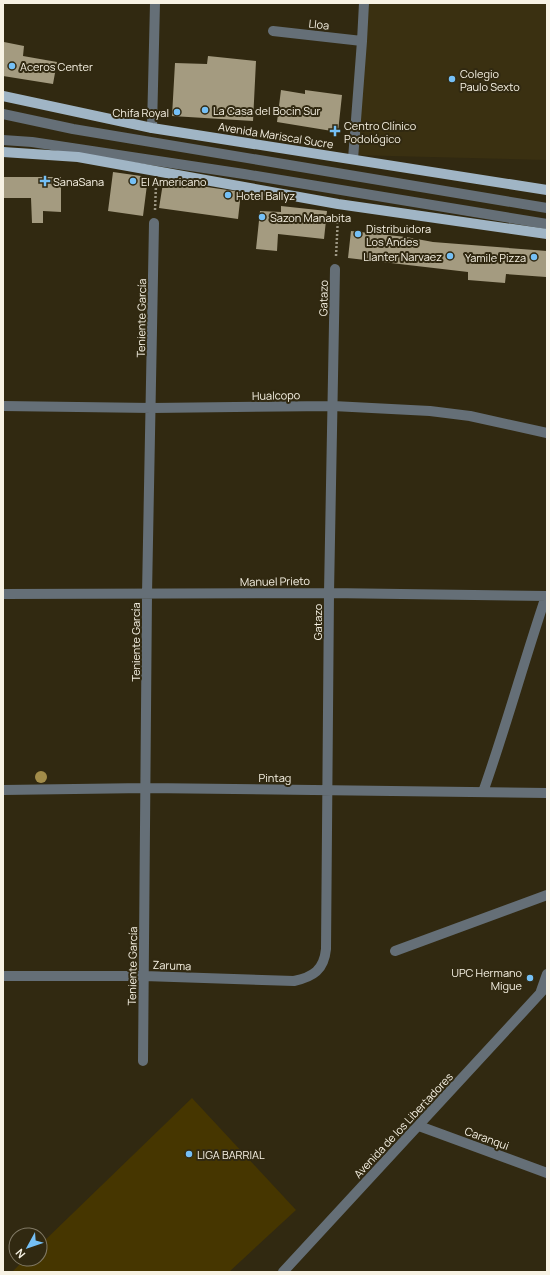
<svg xmlns="http://www.w3.org/2000/svg" width="550" height="1275" font-family="Manrope,sans-serif">
	<rect width="100%" height="100%" fill="#312911"/>
	<path fill="#3a3011" d="M362 3H547V160L351 155Z"/>
	<path fill="#463600" d="M192 1098 296 1210 229 1272H12L25 1259H40V1245Z"/>
	<path fill="#a49b80" d="M4 42 24 46 23 56 57 62 53 84 3 76Z
		M208 56 256 61 253 121 172 116 175 63 207 64Z
		M281 90 305 94V90L342 95 338 132 277 122Z
		M113 172 148 177 143 216 108 211Z
		M3 177H61V212L43 211V223H32L31 198H3Z
		M166 181 241 192 238 219 159 208 163 183Z
		M281 206 327 211 324 239 278 234 277 251 256 249 260 211 281 212Z
		M351 231 406 237 433 242 547 251 546 277 506 274 505 283 468 280V272L348 258Z"/>
	<g fill="none" stroke-linecap="round" stroke-linejoin="round">
		<path stroke="#9d9784" stroke-width="2.5" stroke-dasharray="2 2" stroke-linecap="butt" d="M155 210 156 185
			M336 256 338 217"/>
		<path stroke="#656f77" stroke-width="10" d="M273 31 362 41
			M3 114 73 129 547 208
			M152 128 155 3
			M3 140 32 142 244 174 547 224
			M353 159 362 41 364 3
			M3 406 152 408 333 406 430 411 470 416 547 433
			M3 594 329 593 547 596
			M3 790 146 788 547 793
			M483 792C506 727 524 661 546 596
			M395 951 547 895
			M3 976H144L294 981C313 977 324 970 326 949L329 593 335 269
			M541 991 547 974
			M143 1061 147 594 154 223
			M419 1126 547 1173
			M283 1272 547 986"/>
		<path stroke="#a0b5c5" stroke-width="10" d="M3 96 152 128 547 190
			M3 152 78 157 338 204 547 234"/>
	</g>
	<circle fill="#a28c4a" cx="41" cy="777" r="6"/>
	<g fill="#75c0f6" stroke="#312911" stroke-width="1.5">
		<circle cx="12" cy="66" r="4"/>
		<circle cx="452" cy="79" r="4"/>
		<circle cx="205" cy="110" r="4"/>
		<circle cx="177" cy="112" r="4"/>
		<path d="M333 125h4v4h4v4h-4v4h-4v-4h-4v-4h4z"/>
		<path d="M43 175h4v4h4v4h-4v4h-4v-4h-4v-4h4z"/>
		<circle cx="133" cy="181" r="4"/>
		<circle cx="228" cy="195" r="4"/>
		<circle cx="262" cy="217" r="4"/>
		<circle cx="358" cy="234" r="4"/>
		<circle cx="450" cy="256" r="4"/>
		<circle cx="534" cy="257" r="4"/>
		<circle cx="530" cy="978" r="4"/>
		<circle cx="189" cy="1154" r="4"/>
	</g>
	<g text-anchor="middle" dominant-baseline="central" stroke-width="4" stroke-linejoin="round" paint-order="stroke">
		<g font-size="11" fill="#f7f2e4" stroke="#312911">
			<text transform="translate(319 24) rotate(6)">Lloa</text>
			<text transform="translate(276 135) rotate(9)">Avenida Mariscal Sucre</text>
			<text transform="translate(323 298) rotate(-89)">Gatazo</text>
			<text transform="translate(141 318) rotate(-89)">Teniente García</text>
			<text transform="translate(276 395) rotate(-1)">Hualcopo</text>
			<text transform="translate(275 581) rotate(-1)">Manuel Prieto</text>
			<text transform="translate(317 622) rotate(-90)">Gatazo</text>
			<text transform="translate(135 642) rotate(-90)">Teniente García</text>
			<text x="275" y="777">Pintag</text>
			<text transform="translate(172 965) rotate(2)">Zaruma</text>
			<text transform="translate(132 966) rotate(-89)">Teniente García</text>
			<text transform="translate(403 1125) rotate(-47)">Avenida de los Libertadores</text>
			<text transform="translate(487 1138) rotate(20)">Caranqui</text>
		</g>
		<g font-size="11" fill="#f7f2e4" stroke="#312911" text-anchor="start">
			<text x="20" y="66">Aceros Center</text>
			<text x="460" y="73">Colegio<tspan x="460" dy="13">Paulo Sexto</tspan></text>
			<text x="213" y="110">La Casa del Bocin Sur</text>
			<text x="169" y="112" text-anchor="end">Chifa Royal</text>
			<text x="344" y="125">Centro Clínico<tspan x="344" dy="13">Podológico</tspan></text>
			<text x="53" y="181">SanaSana</text>
			<text x="141" y="181">El Americano</text>
			<text x="236" y="195">Hotel Ballyz</text>
			<text x="270" y="217">Sazon Manabita</text>
			<text x="366" y="228">Distribuidora<tspan x="366" dy="13">Los Andes</tspan></text>
			<text x="442" y="256" text-anchor="end">Llanter Narvaez</text>
			<text x="526" y="257" text-anchor="end">Yamile Pizza</text>
			<text x="522" y="972" text-anchor="end">UPC Hermano<tspan x="522" dy="13">Migue</tspan></text>
			<text x="197" y="1154">LIGA BARRIAL</text>
		</g>
	</g>
	<rect width="550" height="1275" fill="none" stroke="#f7f2e4" stroke-width="8"/>
	<g transform="translate(28 1247) rotate(230)"><circle r="19" fill="#312911" stroke="#807965"/>
	<path d="M0-3L7 15L0 10L-7 15Z" fill="#75c0f6"/>
	<text y="-6" font-size="11" font-weight="bold" text-anchor="middle" fill="#f7f2e4">N</text>
	</g>
</svg>
